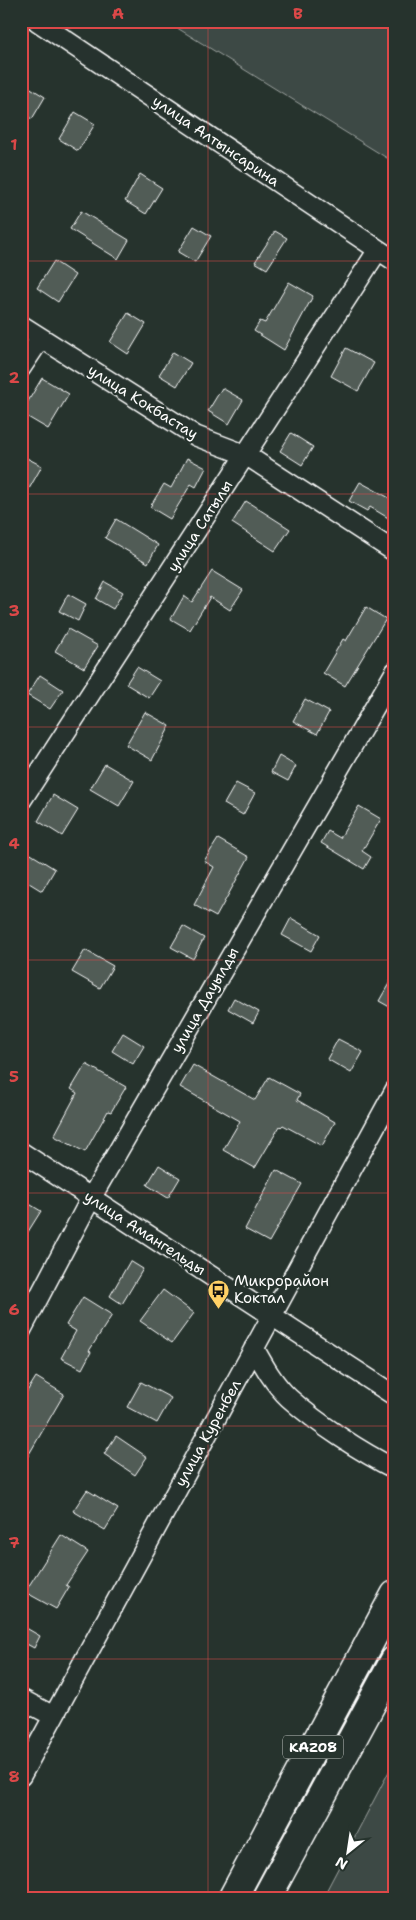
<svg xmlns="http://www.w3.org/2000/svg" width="416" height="1920" font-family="'Shantell Sans',sans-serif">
	<rect width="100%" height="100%" fill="#26332d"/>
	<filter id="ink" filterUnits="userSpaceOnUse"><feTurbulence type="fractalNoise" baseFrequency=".02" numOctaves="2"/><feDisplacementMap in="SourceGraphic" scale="10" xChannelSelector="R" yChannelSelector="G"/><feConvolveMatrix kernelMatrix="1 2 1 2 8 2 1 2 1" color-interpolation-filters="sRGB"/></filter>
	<g filter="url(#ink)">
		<path fill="#3e4944" stroke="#9ea4a2" d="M166 21H395V163Z
			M395 1760V1899H322Z"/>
		<path fill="#515c57" stroke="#fff" d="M21 82 45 97 32 119 21 113Z
			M75 112 95 124 78 151 59 139Z
			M140 174 162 188 146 214 125 201Z
			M81 211 129 240 118 259 70 229Z
			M194 226 211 236 195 262 178 252Z
			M275 231 287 238 267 269 255 262Z
			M54 261 75 275 58 302 37 288Z
			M289 282 313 296 284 350 254 331 260 321 265 323Z
			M128 313 146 324 128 354 110 342Z
			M346 348 374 363 358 391 331 376Z
			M173 352 191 363 177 386 159 375Z
			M42 378 69 394 48 429 21 413Z
			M222 388 243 400 229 424 208 411Z
			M291 433 313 447 302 465 280 451Z
			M21 455 42 466 21 503Z
			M187 458 206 468 196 487 191 484 170 519 150 507 164 484 171 488Z
			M360 482 395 501V522L370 507 367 511 349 501Z
			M246 501 290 529 275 551 232 523Z
			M116 519 158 545 148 563 105 538Z
			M212 571 243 590 230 610 210 597 190 630 171 619 184 596 192 602Z
			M105 582 123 592 113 609 96 599Z
			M68 594 86 604 78 621 59 611Z
			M366 607 386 619 345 686 323 673 343 639 346 641Z
			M68 629 98 646 84 668 55 651Z
			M137 667 160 681 149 698 126 684Z
			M40 675 63 690 50 709 27 695Z
			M305 699 329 712 317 734 293 721Z
			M145 712 170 726 152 760 126 745Z
			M279 756 296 766 288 781 271 772Z
			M105 764 134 781 119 806 90 789Z
			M236 783 255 793 243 815 224 804Z
			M53 795 78 810 62 836 38 821Z
			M359 806 381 819 362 851 371 857 364 869 321 843 328 831 340 838Z
			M218 839 249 857 216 917 194 905 214 867 204 861Z
			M21 848 55 869 42 891 21 878Z
			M291 918 320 935 311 951 282 935Z
			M183 926 204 938 193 959 171 947Z
			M85 950 113 966 100 988 72 972Z
			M395 973V1010L379 1001Z
			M234 998 259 1012 253 1023 228 1009Z
			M123 1033 144 1046 133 1064 112 1051Z
			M338 1039 363 1052 351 1073 327 1059Z
			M86 1064 126 1087 111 1112 108 1111 85 1152 54 1136 77 1093 71 1089Z
			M193 1065 255 1100 269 1077 300 1094 297 1100 335 1122 322 1146 283 1125 281 1127 280 1126 255 1168 223 1150 240 1121 180 1087Z
			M159 1165 180 1178 168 1198 147 1185Z
			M276 1170 302 1184 269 1242 245 1229Z
			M21 1199 41 1211 21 1243Z
			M130 1261 143 1269 122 1304 110 1296Z
			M163 1290 194 1313 172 1343 140 1321Z
			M83 1297 112 1315 89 1351 91 1352 82 1369 61 1358 76 1331 66 1325Z
			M36 1377 64 1394 21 1468V1401Z
			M141 1382 171 1398 157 1423 127 1407Z
			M116 1436 147 1457 135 1475 104 1454Z
			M87 1490 118 1509 105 1530 73 1511Z
			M61 1535 88 1552 66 1585 69 1587 56 1609 25 1592Z
			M21 1625 40 1636 34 1648 21 1641Z"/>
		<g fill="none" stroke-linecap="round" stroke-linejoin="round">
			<defs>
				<path id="minor" d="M37 21 395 261
					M21 325 196 436 246 455 395 552
					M21 368 41 338
					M21 801 378 250
					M21 1152 395 1396
					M21 1331 91 1198 395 672
					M254 1348C264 1366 274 1384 289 1398 318 1424 361 1452 395 1469
					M21 1699 53 1716
					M21 1776 395 1090"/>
				<path id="highway" d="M232 1899 395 1595
					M266 1899 395 1660"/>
			</defs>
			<use href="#minor" stroke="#fff" stroke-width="22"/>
			<use href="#highway" stroke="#fff" stroke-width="31"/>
			<use href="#minor" stroke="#26332d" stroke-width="19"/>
			<use href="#highway" stroke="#26332d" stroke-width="28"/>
		</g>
	</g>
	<path fill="none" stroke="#dc4848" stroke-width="1" stroke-opacity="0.55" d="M208 21V1899M21 261H395M21 494H395M21 727H395M21 960H395M21 1193H395M21 1426H395M21 1659H395"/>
	<defs>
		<symbol id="bus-pin" viewBox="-11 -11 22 30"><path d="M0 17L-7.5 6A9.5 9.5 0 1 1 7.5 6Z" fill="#ffd166" stroke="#26332d"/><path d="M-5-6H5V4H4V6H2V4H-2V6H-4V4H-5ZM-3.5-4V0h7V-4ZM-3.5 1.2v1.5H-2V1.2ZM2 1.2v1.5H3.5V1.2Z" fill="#111"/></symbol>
	</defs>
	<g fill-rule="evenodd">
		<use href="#bus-pin" x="206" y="1278" width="25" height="34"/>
	</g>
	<g text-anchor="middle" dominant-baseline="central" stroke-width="4.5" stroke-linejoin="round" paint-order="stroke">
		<rect fill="#26332d" stroke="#bec2c0" stroke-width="1" x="283" y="1735.5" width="60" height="23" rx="4"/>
		<g font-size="14" font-weight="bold" fill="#fff">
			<text x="313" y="1747">KAZ08</text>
		</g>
		<g font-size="15" fill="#fff" stroke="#26332d">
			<text transform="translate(216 141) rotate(34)">улица Алтынсарина</text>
			<text transform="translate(143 402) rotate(32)">улица Кокбастау</text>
			<text transform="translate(200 526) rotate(-57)">улица Сатылы</text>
			<text transform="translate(205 1000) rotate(-60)">улица Дауылды</text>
			<text transform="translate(145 1233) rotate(33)">улица Амангельды</text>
			<text transform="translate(208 1433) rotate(-61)">улица Куренбел</text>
		</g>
		<g font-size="15" fill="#fff" stroke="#26332d" text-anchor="start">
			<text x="234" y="1281">Микрорайон<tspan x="234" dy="17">Коктал</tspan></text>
		</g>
	</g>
	<rect width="416" height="1920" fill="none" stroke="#26332d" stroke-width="55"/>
	<g transform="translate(348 1852) rotate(210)" stroke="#26332d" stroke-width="4" paint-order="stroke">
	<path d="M0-4L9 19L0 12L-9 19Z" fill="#ffffff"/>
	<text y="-8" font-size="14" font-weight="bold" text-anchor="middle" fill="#ffffff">N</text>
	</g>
	<rect x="28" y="28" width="360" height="1864" fill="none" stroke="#dc4848" stroke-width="2"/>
	<g font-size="16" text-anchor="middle" font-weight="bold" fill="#dc4848">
		<text x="118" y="19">A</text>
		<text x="298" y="19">B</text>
		<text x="14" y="150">1</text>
		<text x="14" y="383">2</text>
		<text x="14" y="616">3</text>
		<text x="14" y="849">4</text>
		<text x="14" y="1082">5</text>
		<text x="14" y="1315">6</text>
		<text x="14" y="1548">7</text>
		<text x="14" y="1782">8</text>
	</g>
</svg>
